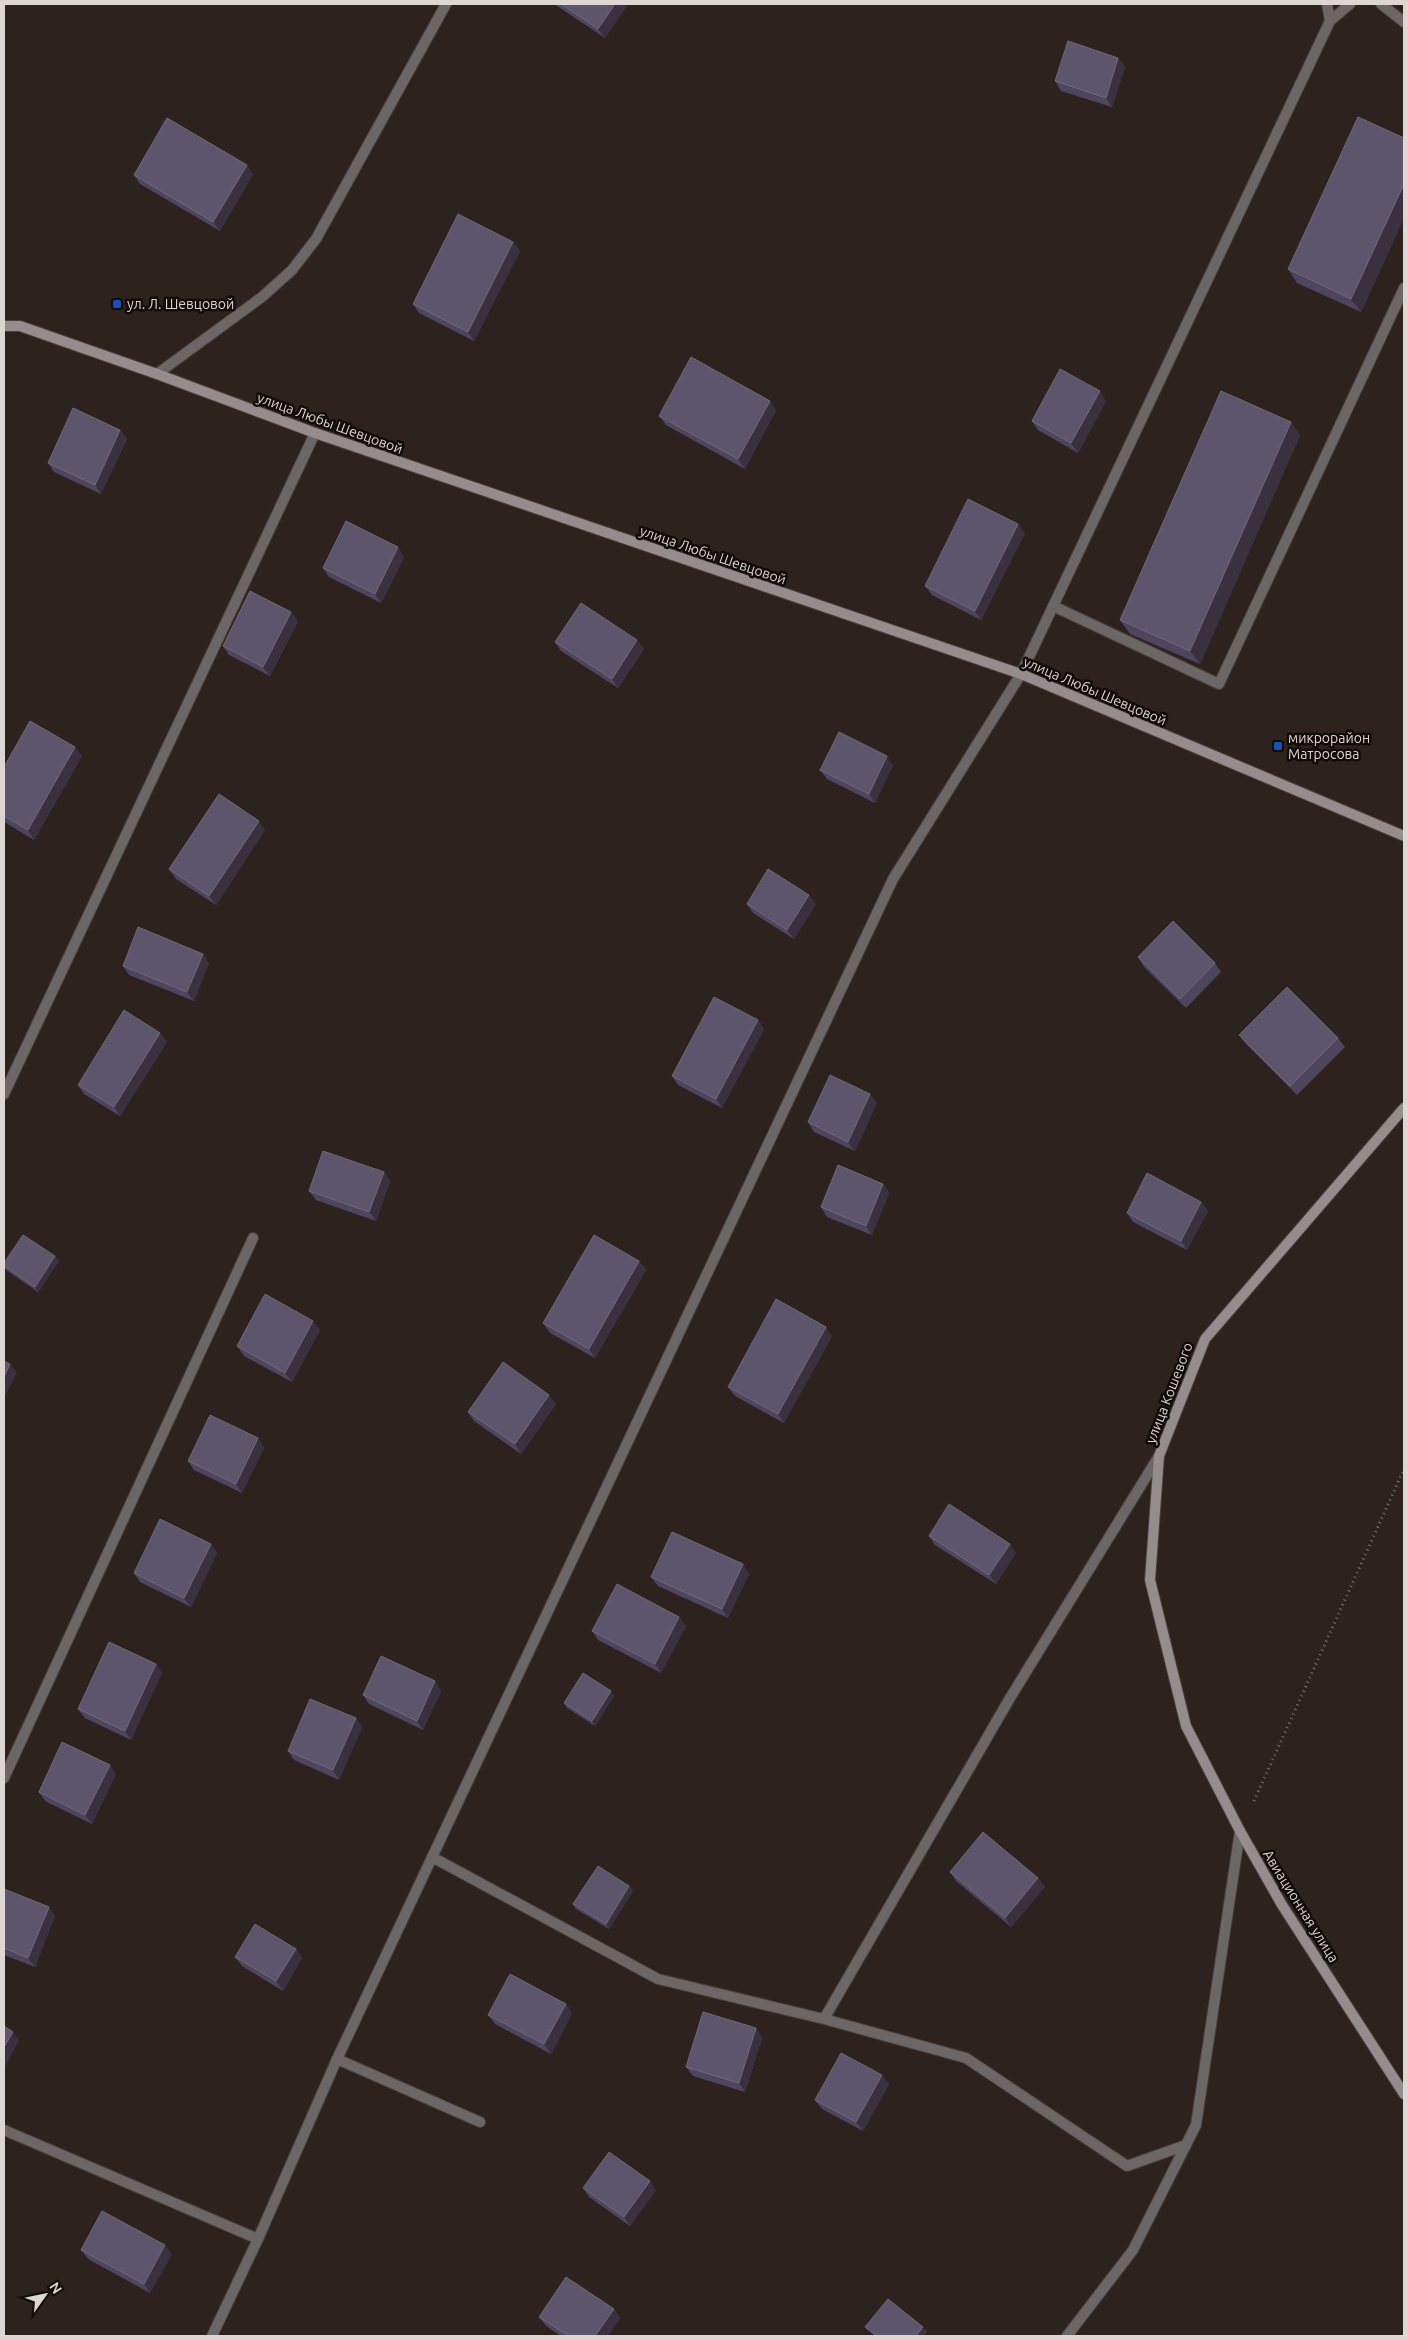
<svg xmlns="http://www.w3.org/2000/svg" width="1408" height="2340" font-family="Ubuntu,sans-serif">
	<rect width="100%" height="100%" fill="#2d221d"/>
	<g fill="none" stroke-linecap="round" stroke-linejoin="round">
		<defs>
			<path id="lane" d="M1381 4 1404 22
				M1053 606 1219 684 1404 288
				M337 2059 480 2122
				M1067 2336 1133 2250 1196 2125 1240 1831"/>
			<path id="street" d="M1330 21 1350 4
				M157 374 262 297 292 270 316 239 446 4
				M4 1094 315 433
				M4 1778 253 1238
				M432 1857 658 1979 824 2019 966 2058 1127 2166 1186 2145
				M824 2019 1010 1698 1159 1456
				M4 2130 258 2239
				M212 2336 258 2239 337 2059 893 879 1021 674 1330 21 1327 4"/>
			<path id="secondary" d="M4 326H20L157 374 315 433 1021 674 1404 836
				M1404 1108 1205 1339 1159 1456 1150 1580 1186 1726 1240 1831 1282 1905 1404 2094"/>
		</defs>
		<use href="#lane" stroke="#493f3a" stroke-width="12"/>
		<use href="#street" stroke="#493f3a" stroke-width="12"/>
		<use href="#secondary" stroke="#493f3a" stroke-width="12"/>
		<path stroke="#7d7470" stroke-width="3" stroke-dasharray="1 4" stroke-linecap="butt" d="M1254 1801 1404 1469"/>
		<use href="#lane" stroke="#6d6667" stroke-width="10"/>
		<use href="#street" stroke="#6d6667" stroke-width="10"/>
		<use href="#secondary" stroke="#978c8d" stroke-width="10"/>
	</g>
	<path fill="#4e455f" d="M554 4H628L605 38Z
		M1118 58 1125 67 1112 107 1061 91 1055 81Z
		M1404 138V218L1361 312 1297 283 1288 269Z
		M253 174 220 231 140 184 134 175Z
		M513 242 520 251 474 341 419 313 413 304Z
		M1106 401 1078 453 1038 430 1032 421Z
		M776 410 745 469 666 425 659 416Z
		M1291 422 1300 435 1200 664 1130 634 1120 620Z
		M120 430 127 439 101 494 54 472 48 463Z
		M1025 533 981 620 932 595 925 586Z
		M404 557 381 603 329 577 323 568Z
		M298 621 270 676 229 655 223 646Z
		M555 642 644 649 618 688 561 651Z
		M75 747 82 756 34 840 4 822V767Z
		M893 765 875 803 827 779 820 770Z
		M265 830 216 905 176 879 169 869Z
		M747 904H816L794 939 753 913Z
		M1138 957 1215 963 1221 972 1186 1008 1144 967Z
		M209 963 194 1001 129 975 123 966Z
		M758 1020 764 1029 722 1108 678 1085 672 1076Z
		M160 1033 167 1042 120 1116 84 1094 78 1085Z
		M1239 1035 1338 1038 1345 1047 1297 1095 1246 1044Z
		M877 1103 855 1151 814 1132 808 1122Z
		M384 1172 390 1181 376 1221 316 1200 309 1191Z
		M883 1184 889 1193 872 1235 827 1217 821 1207Z
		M1201 1202 1208 1211 1187 1250 1133 1222 1127 1213Z
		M55 1256 59 1261 38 1292 6 1270 4 1267V1263Z
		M639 1261 646 1270 595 1358 550 1333 543 1323Z
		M320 1330 292 1382 244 1356 237 1346Z
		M832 1336 784 1423 735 1396 728 1387Z
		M556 1404 521 1454 474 1421 468 1412Z
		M258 1438 264 1448 242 1493 194 1470 188 1461Z
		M929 1536 1016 1553 996 1584 935 1545Z
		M211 1544 217 1553 191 1607 140 1582 134 1573Z
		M743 1564 749 1574 728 1618 658 1586 651 1577Z
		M686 1626 661 1673 598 1640 592 1631Z
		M156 1664 162 1673 131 1740 85 1718 78 1709Z
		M435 1681 441 1691 423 1730 369 1704 363 1695Z
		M614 1696 595 1726 567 1708 564 1703Z
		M356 1718 362 1727 339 1780 294 1760 288 1751Z
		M116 1774 92 1824 45 1801 39 1792Z
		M950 1872 1038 1878 1045 1887 1011 1927 956 1881Z
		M629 1886 633 1891 609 1929 576 1909 573 1904Z
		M4 1889 55 1916 35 1967 4 1955Z
		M296 1949 302 1958 283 1991 242 1966 235 1957Z
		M566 2004 572 2013 551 2054 495 2024 488 2015Z
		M756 2028 762 2038 745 2092 693 2076 686 2067Z
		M889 2084 863 2131 822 2109 815 2100Z
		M583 2188 656 2190 630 2226 589 2197Z
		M81 2250 172 2254 150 2293 88 2259Z
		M614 2309 620 2318 608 2336H561L546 2326 539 2317Z
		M865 2327H923L927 2332 923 2336H875L869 2331Z"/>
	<path fill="#3a303f" d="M615 4H628L605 38 598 29Z
		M1118 58 1125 67 1112 107 1106 98Z
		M247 165 253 174 220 231 213 222Z
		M1404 184V218L1361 312 1351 299Z
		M513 242 520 251 474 341 468 332Z
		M1100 391 1106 401 1078 453 1071 443Z
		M770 401 776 410 745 469 738 459Z
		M1291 422 1300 435 1200 664 1190 651Z
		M120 430 127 439 101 494 95 485Z
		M1018 524 1025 533 981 620 975 611Z
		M398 547 404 557 381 603 375 594Z
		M291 612 298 621 270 676 263 667Z
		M637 640 644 649 618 688 612 679Z
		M75 747 82 756 34 840 28 830Z
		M887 756 893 765 875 803 869 794Z
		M259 821 265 830 216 905 209 896Z
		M809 895 816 904 794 939 787 930Z
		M203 954 209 963 194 1001 187 992Z
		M758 1020 764 1029 722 1108 716 1099Z
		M160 1033 167 1042 120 1116 114 1107Z
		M870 1094 877 1103 855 1151 848 1142Z
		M384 1172 390 1181 376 1221 369 1212Z
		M883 1184 889 1193 872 1235 866 1226Z
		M1201 1202 1208 1211 1187 1250 1181 1241Z
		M55 1256 59 1261 38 1292 35 1287Z
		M639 1261 646 1270 595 1358 589 1349Z
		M313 1321 320 1330 292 1382 285 1373Z
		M826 1327 832 1336 784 1423 778 1414Z
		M10 1364 17 1373 4 1398V1377Z
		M549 1395 556 1404 521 1454 515 1444Z
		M258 1438 264 1448 242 1493 236 1484Z
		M211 1544 217 1553 191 1607 184 1598Z
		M1010 1544 1016 1553 996 1584 989 1575Z
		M743 1564 749 1574 728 1618 722 1609Z
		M679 1617 686 1626 661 1673 655 1664Z
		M156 1664 162 1673 131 1740 125 1731Z
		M435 1681 441 1691 423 1730 417 1721Z
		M611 1691 614 1696 595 1726 592 1721Z
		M356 1718 362 1727 339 1780 333 1770Z
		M110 1765 116 1774 92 1824 85 1815Z
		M1038 1878 1045 1887 1011 1927 1005 1918Z
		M629 1886 633 1891 609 1929 606 1924Z
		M49 1907 55 1916 35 1967 28 1958Z
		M296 1949 302 1958 283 1991 276 1981Z
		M566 2004 572 2013 551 2054 544 2044Z
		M756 2028 762 2038 745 2092 739 2083Z
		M13 2032 19 2041 4 2068V2047Z
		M882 2075 889 2084 863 2131 856 2122Z
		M650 2181 656 2190 630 2226 624 2217Z
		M165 2245 172 2254 150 2293 144 2284Z
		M614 2309 620 2318 608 2336H595Z
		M923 2327 927 2332 923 2336H916Z"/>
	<path fill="#5d556b" stroke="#71697b" d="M561 4H615L598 29Z
		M1068 41 1118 58 1106 98 1055 81Z
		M1358 117 1404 138V184L1351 299 1288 269Z
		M167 118 247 165 213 222 134 175Z
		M458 214 513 242 468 332 413 304Z
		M691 357 770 401 738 459 659 416Z
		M1060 369 1100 391 1071 443 1032 421Z
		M1221 391 1291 422 1190 651 1120 620Z
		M73 408 120 430 95 485 48 463Z
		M968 499 1018 524 975 611 925 586Z
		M346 521 398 547 375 594 323 568Z
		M250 591 291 612 263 667 223 646Z
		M581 603 637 640 612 679 555 642Z
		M30 721 75 747 28 830 4 816V767Z
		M839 732 887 756 869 794 820 770Z
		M219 794 259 821 209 896 169 869Z
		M768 869 809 895 787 930 747 904Z
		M1173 921 1215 963 1180 999 1138 957Z
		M138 927 203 954 187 992 123 966Z
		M1287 987 1338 1038 1290 1086 1239 1035Z
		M714 997 758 1020 716 1099 672 1076Z
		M124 1010 160 1033 114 1107 78 1085Z
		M830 1075 870 1094 848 1142 808 1122Z
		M323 1151 384 1172 369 1212 309 1191Z
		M838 1165 883 1184 866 1226 821 1207Z
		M1147 1173 1201 1202 1181 1241 1127 1213Z
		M23 1235 55 1256 35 1287 4 1266V1263Z
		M594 1235 639 1261 589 1349 543 1323Z
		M265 1294 313 1321 285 1373 237 1346Z
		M776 1299 826 1327 778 1414 728 1387Z
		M4 1361 10 1364 4 1377Z
		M503 1362 549 1395 515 1444 468 1412Z
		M210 1415 258 1438 236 1484 188 1461Z
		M949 1504 1010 1544 989 1575 929 1536Z
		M160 1519 211 1544 184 1598 134 1573Z
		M672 1532 743 1564 722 1609 651 1577Z
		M617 1584 679 1617 655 1664 592 1631Z
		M109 1642 156 1664 125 1731 78 1709Z
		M381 1656 435 1681 417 1721 363 1695Z
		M583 1673 611 1691 592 1721 564 1703Z
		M310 1699 356 1718 333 1770 288 1751Z
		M62 1742 110 1765 85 1815 39 1792Z
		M983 1832 1038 1878 1005 1918 950 1872Z
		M598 1866 629 1886 606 1924 573 1904Z
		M4 1889 49 1907 28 1958 4 1948Z
		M255 1924 296 1949 276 1981 235 1957Z
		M510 1974 566 2004 544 2044 488 2015Z
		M703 2012 756 2028 739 2083 686 2067Z
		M4 2026 13 2032 4 2047Z
		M841 2053 882 2075 856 2122 815 2100Z
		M609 2152 650 2181 624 2217 583 2188Z
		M102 2211 165 2245 144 2284 81 2250Z
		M566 2277 614 2309 595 2336H569L539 2317Z
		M888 2299 923 2327 916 2336H877L865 2327Z"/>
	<g fill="#1a4fb4" stroke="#110c0a" stroke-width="2">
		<rect x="112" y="299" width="10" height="10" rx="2.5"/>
		<rect x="1273" y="741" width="10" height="10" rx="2.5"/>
	</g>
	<g text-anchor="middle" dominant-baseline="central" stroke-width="5" stroke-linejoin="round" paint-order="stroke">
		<g font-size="14" fill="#ddd6d2" stroke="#110c0a" text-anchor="start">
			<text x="127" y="304">ул. Л. Шевцовой</text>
			<text x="1288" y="738">микрорайон<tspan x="1288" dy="16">Матросова</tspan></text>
		</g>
		<g font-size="14" fill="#ddd6d2" stroke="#110c0a">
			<text transform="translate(330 423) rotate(20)">улица Любы Шевцовой</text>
			<text transform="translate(713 555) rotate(19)">улица Любы Шевцовой</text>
			<text transform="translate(1095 691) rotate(23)">улица Любы Шевцовой</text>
			<text transform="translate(1169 1393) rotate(-69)">улица Кошевого</text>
			<text transform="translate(1301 1906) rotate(58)">Авиационная улица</text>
		</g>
	</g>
	<rect width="1408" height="2340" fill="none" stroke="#ddd6d2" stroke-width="10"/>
	<g transform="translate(45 2295) rotate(57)" stroke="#110c0a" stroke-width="4" paint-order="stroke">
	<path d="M0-4L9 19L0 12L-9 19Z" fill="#ddd6d2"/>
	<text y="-8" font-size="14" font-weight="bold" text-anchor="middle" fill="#ddd6d2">N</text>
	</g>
</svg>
